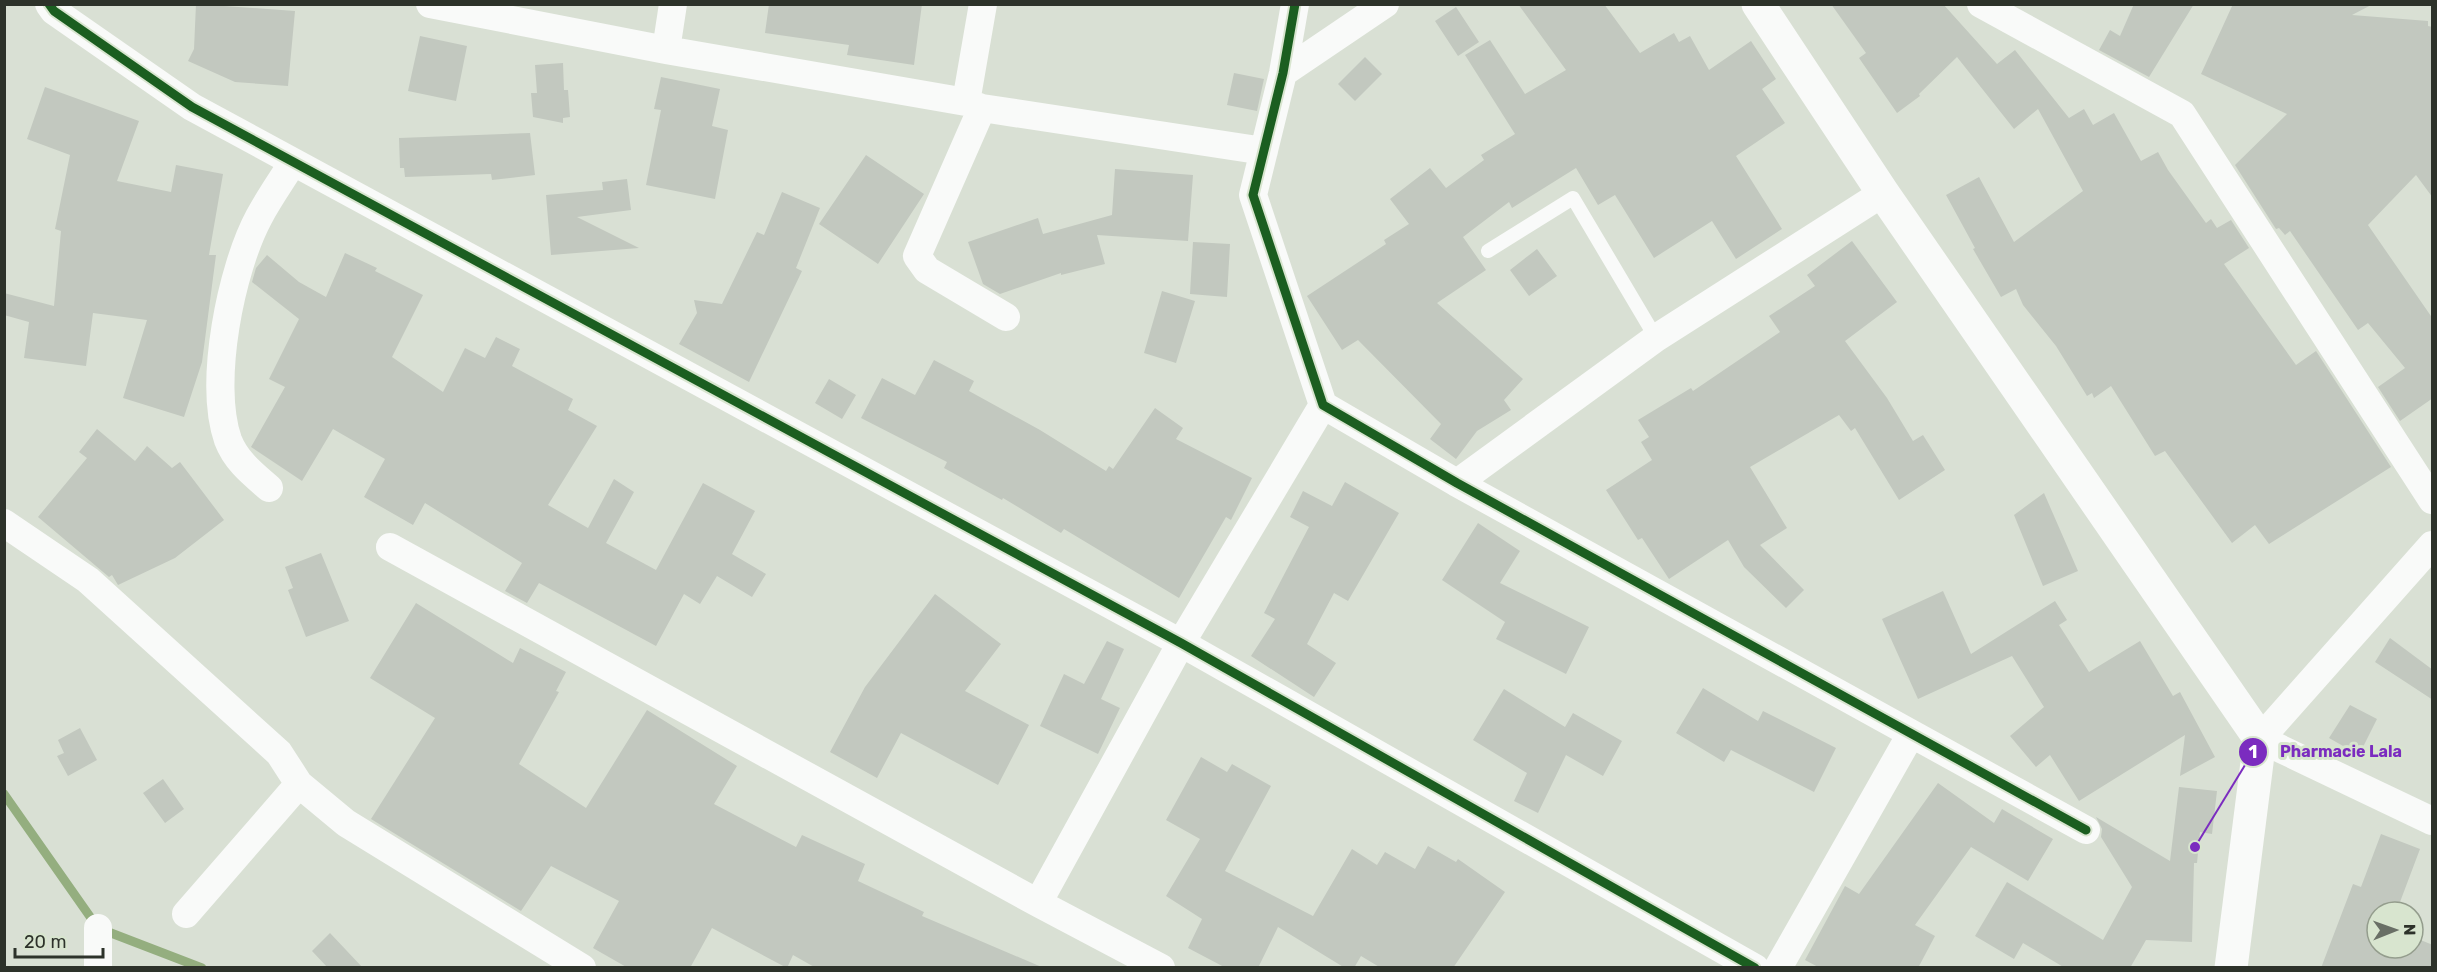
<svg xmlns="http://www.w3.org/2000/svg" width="2437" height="972" font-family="Rubik,sans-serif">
	<rect width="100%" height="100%" fill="#d9e0d4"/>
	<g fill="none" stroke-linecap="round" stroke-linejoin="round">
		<path stroke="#94ae7f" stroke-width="9" d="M4 794 98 928 202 968"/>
	</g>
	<path fill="#c2c8bf" d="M196 4 295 11 288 86 235 82 188 61 194 49Z
		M769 4H922L914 65 847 55 849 45 765 33Z
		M1518 4H1604L1640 53 1674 33 1679 42 1690 36 1709 70 1751 41 1776 79 1762 89 1785 123 1736 156 1782 229 1736 259 1712 221 1654 258 1615 195 1598 205 1576 168 1512 208 1509 202 1463 237 1486 270 1437 303 1523 379 1504 400 1511 410 1477 431 1456 459 1430 439 1441 424 1358 340 1342 350 1307 296 1386 244 1384 240 1409 224 1390 199 1430 168 1446 188 1484 160 1481 155 1515 134 1465 55 1490 40 1525 94 1566 70Z
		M1831 4H1943L1997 64 2015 50 2069 118 2084 109 2093 125 2114 113 2141 161 2158 152 2168 170 2206 223 2211 219 2217 228 2231 220 2249 248 2224 264 2296 365 2316 351 2391 467 2269 544 2255 525 2232 543 2165 451 2155 456 2111 386 2094 398 2092 393 2087 396 2056 346 2023 305 2016 289 2001 297 1973 249 1975 248 1946 195 1979 177 2014 242 2083 191 2038 109 2014 129 1957 57 1919 94 1920 96 1897 113 1859 58 1866 53Z
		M2134 4H2194L2149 77 2099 50 2110 30 2120 36Z
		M2233 4H2373L2352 15 2428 21V26L2433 27V198L2416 175 2368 225 2433 319V398L2400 421 2378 387 2405 368 2368 323 2358 330 2290 231 2285 235 2279 228 2276 229 2235 165 2287 114 2201 74Z
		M1456 7 1479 42 1458 56 1435 21Z
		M420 36 467 46 456 101 408 91Z
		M1365 57 1382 74 1355 101 1338 84Z
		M563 63 564 90H568L570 117 563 118V123L533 117 531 93H537L535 65Z
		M1234 73 1264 79 1257 111 1227 105Z
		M661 77 720 89 712 126 728 130 715 199 646 185 661 110 654 109Z
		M45 87 139 121 117 181 171 192 176 165 223 174 209 255H216L202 362 184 417 123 398 147 320 93 313 86 366 24 358 29 322 4 315V293L54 306 61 231 55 229 70 155 27 139Z
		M530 133 535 175 492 180 491 174 405 177 404 168H400L399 138Z
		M866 155 924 194 878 264 819 224Z
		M1115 169 1193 175 1188 241 1097 235 1105 264 1061 275V273L1000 294 983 284 968 242 1038 218 1043 234 1112 215Z
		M627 179 631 210 577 217 639 248 551 255 546 195 603 190 602 182Z
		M782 192 820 208 796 268 802 271 749 382 679 344 697 313 694 300 722 304 757 232 764 235Z
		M1852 241 1897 302 1845 341 1887 398 1913 441 1923 435 1945 470 1899 500 1855 428 1851 431 1839 415 1750 467 1787 528 1760 545 1804 590 1786 608 1744 567 1728 540 1669 579 1642 538 1638 540 1606 490 1652 460 1641 442 1649 437 1638 420 1691 388 1693 391 1780 332 1769 316 1815 286 1807 275Z
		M1193 242 1230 244 1227 297 1190 294Z
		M1537 249 1557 276 1529 296 1510 270Z
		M345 253 377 268 375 271 423 295 392 357 443 392 465 348 485 358 496 337 520 349 512 366 573 399 568 410 597 426 548 505 588 528 614 479 634 492 606 543 656 570 703 483 755 511 732 554 766 574 752 597 717 576 700 604 684 594 656 646 539 583 527 603 505 591 522 563 425 503 413 525 364 497 385 459 333 429 302 481 251 447 285 387 269 379 299 319 252 282 256 268 267 255 299 282 326 297Z
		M1162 291 1195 301 1176 363 1144 353Z
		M934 360 974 381 969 391 1040 430 1106 471 1109 466 1113 469 1155 408 1183 428 1176 439 1252 478 1231 520 1226 517 1179 598 1064 529 1061 533 1003 498 1002 500 944 468 947 462 861 418 882 378 915 395Z
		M829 379 856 395 842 419 815 403Z
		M97 429 135 461 147 446 172 468 180 462 224 520 175 558 118 585 112 575 109 577 38 517 87 458 79 452Z
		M1345 482 1399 513 1348 601 1334 593 1307 644 1336 663 1314 697 1251 656 1275 619 1264 613 1309 527 1290 517 1303 491 1332 506Z
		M2044 493 2078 571 2043 586 2014 515Z
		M1478 523 1520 551 1500 583 1589 627 1566 674 1496 639 1505 622 1442 580Z
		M321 553 349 621 306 637 288 590 293 588 285 567Z
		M1943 591 1971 654 2055 601 2067 620 2059 625 2089 672 2140 641 2173 696 2180 692 2215 757 2180 776 2185 735 2079 801 2050 755 2036 767 2010 736 2044 707 2012 656 1918 699 1882 619Z
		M935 594 1001 644 965 691 1029 725 998 785 901 733 877 778 830 752 865 687Z
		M416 603 513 663 520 648 566 672 556 691 559 692 519 764 586 808 647 710 737 766 714 804 796 847 802 835 865 864 858 881 924 912 922 916 1044 968H816L793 955 787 968 712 928 690 968H628L593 948 619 901 551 866 521 911 371 819 435 718 370 678Z
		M2390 638 2433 670V700L2375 662Z
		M1107 641 1124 649 1101 699 1120 708 1098 754 1040 726 1064 674 1084 684Z
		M1703 688 1758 721 1763 711 1836 748 1814 792 1731 750 1724 762 1676 733Z
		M1504 689 1565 727 1573 713 1622 741 1603 776 1566 755 1538 813 1514 801 1527 773 1473 740Z
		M2350 705 2377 719 2359 755 2329 738Z
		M80 728 97 760 68 776 57 756 64 753 58 740Z
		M1201 757 1227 772 1232 764 1271 786 1225 871 1313 916 1352 849 1377 865 1385 852 1415 869 1428 846 1456 862 1458 859 1505 892 1453 968H1381L1361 956 1354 968H1345L1278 927 1258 968H1226L1188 948 1202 919 1166 896 1200 839 1166 820Z
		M163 779 184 809 165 823 143 793Z
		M1938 783 1994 823 2002 809 2053 839 2028 881 1971 847 1915 925 1935 936 1918 968H1820L1805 960 1845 886 1859 894Z
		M2179 787 2217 791 2212 834 2200 832 2197 863H2194L2192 942 2146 940 2130 968H2065L2023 943 2014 959 1975 936 2007 882 2103 940 2132 887 2101 837 2102 829 2096 817 2170 861Z
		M2381 834 2420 849 2400 902 2407 905 2404 912H2377V948H2413V937L2433 945V968H2321L2353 884 2361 887Z
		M330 933 363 968H328L312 951Z"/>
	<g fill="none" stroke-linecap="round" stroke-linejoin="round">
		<path stroke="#f9faf9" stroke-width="14" d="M1488 251 1573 198 1656 338"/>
		<path stroke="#f9faf9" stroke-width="28" d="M49 4 54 11 192 107 1181 643 1755 968
			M430 4 666 50 966 102 982 108 1264 151
			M1295 4 1283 73 1253 195 1323 405 1457 483 2086 830
			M1981 4 2182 114 2432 500
			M666 50 673 4
			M1283 73 1385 4
			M966 102 983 4
			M982 108 917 256 927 270 1006 317
			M1457 483 1656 338 1883 193
			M269 488C253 474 236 461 228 440 208 383 231 269 259 217 269 198 282 180 293 162
			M4 523 88 580 279 753 299 784 346 823 582 968
			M2432 545 2260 739 2432 821
			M390 547 1038 903 1161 968
			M1038 903 1181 643 1323 405
			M186 914 299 784
			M98 968V928
			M1778 968 1911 734"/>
		<path stroke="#f9faf9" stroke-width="33" d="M1758 4 1883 193 2260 739 2231 968"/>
		<defs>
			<path id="cycleway" d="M49 4 54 11 192 107 1181 643 1755 968
				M1295 4 1283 73 1253 195 1323 405 1457 483 2086 830"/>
		</defs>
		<use href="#cycleway" stroke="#d8e5cf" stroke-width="13"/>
		<use href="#cycleway" stroke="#1b5e20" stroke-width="9"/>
	</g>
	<path fill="none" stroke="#7b2cbf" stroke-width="2" d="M2195 847L2253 752"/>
	<g fill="#7b2cbf" stroke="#d8e5cf" stroke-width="2">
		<circle cx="2195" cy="847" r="6"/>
		<circle cx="2253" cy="752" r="15"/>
	</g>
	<g font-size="18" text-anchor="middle" font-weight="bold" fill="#fff">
		<text x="2253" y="758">1</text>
	</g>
	<g font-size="16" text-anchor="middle" font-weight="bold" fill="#7b2cbf" stroke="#d8e5cf" stroke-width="6" stroke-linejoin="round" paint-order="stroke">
		<text x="2341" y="757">Pharmacie Lala</text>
	</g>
	<rect width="2437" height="972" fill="none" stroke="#2d322a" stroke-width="12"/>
	<g transform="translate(2395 930) rotate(89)"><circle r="28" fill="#d8e5cf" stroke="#949d8d" stroke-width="1.5"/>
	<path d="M0-4.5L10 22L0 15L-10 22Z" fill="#696f66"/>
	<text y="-9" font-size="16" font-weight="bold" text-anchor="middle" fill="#2d322a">N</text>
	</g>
	<path d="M15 948v9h88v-9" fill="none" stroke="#2d322a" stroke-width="3"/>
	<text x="24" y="948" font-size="18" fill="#2d322a" stroke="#d8e5cf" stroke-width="4.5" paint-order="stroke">20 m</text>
</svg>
